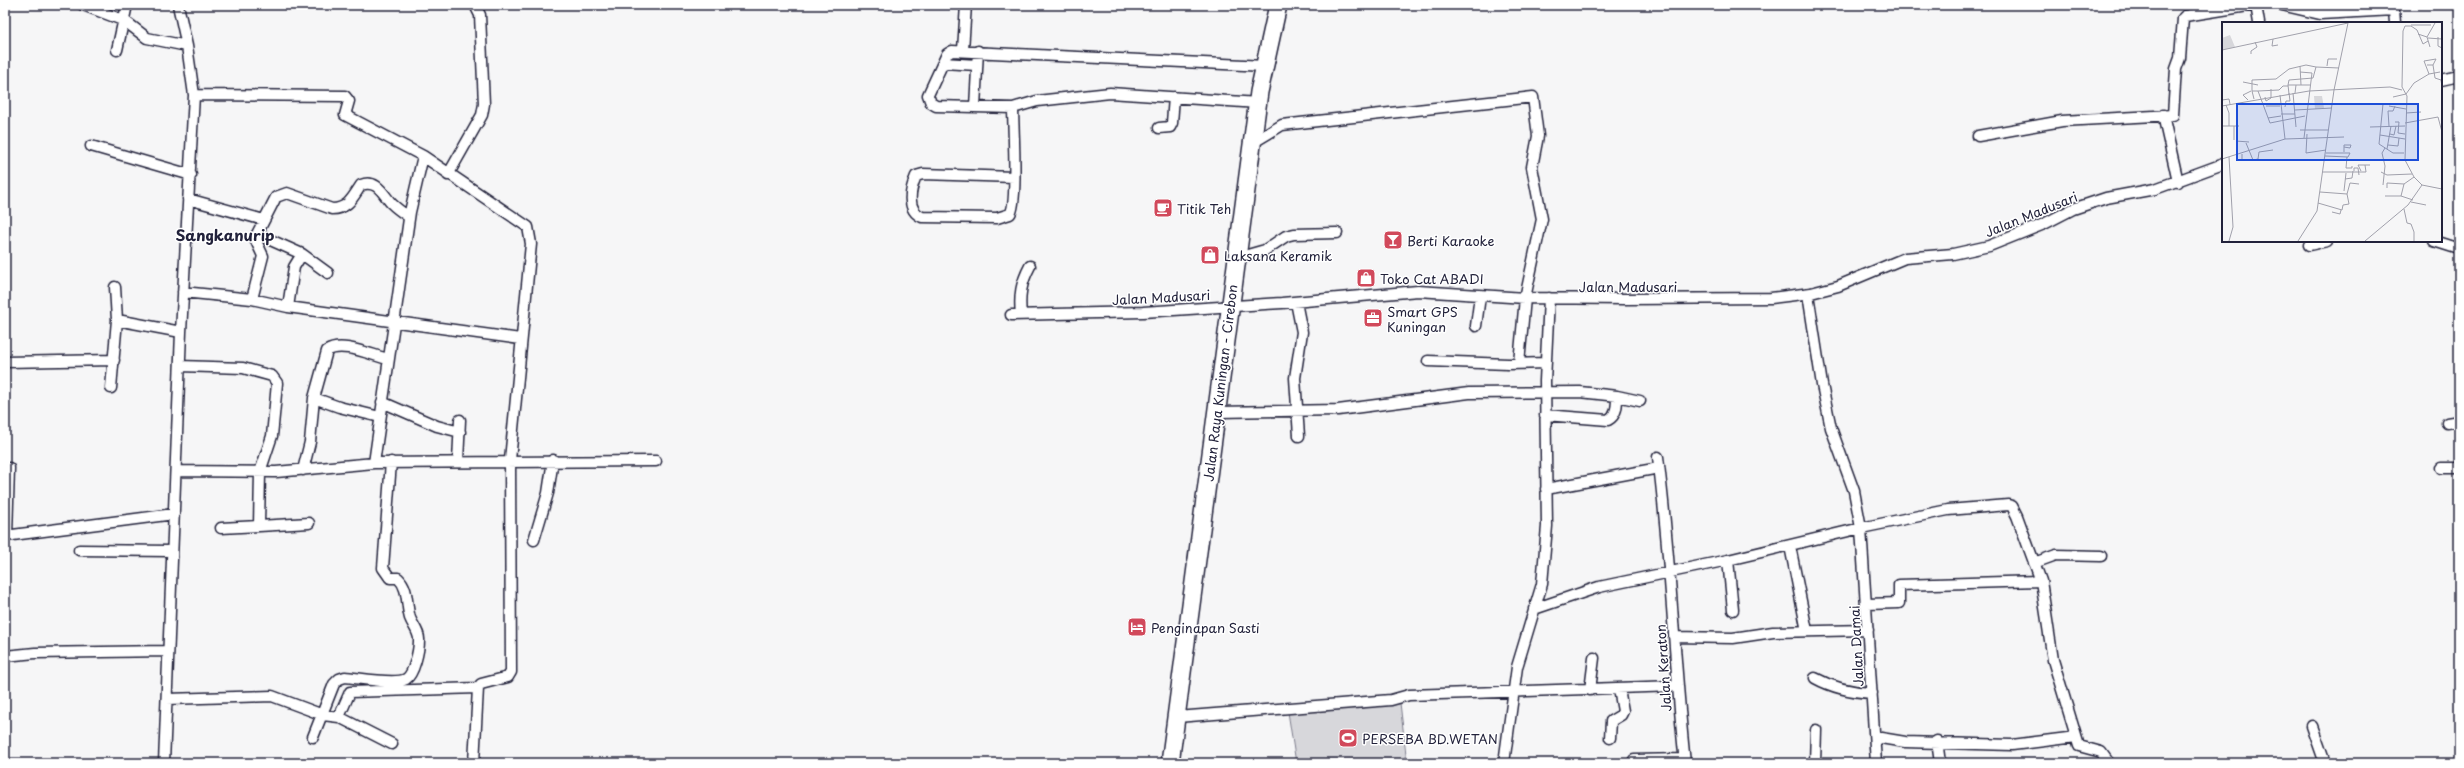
<svg xmlns="http://www.w3.org/2000/svg" width="2464" height="768" font-family="'Playpen Sans',sans-serif">
	<rect width="100%" height="100%" fill="#f6f6f7"/>
	<filter id="ink" filterUnits="userSpaceOnUse"><feTurbulence type="fractalNoise" baseFrequency=".025" numOctaves="2"/><feDisplacementMap in="SourceGraphic" scale="8" xChannelSelector="R" yChannelSelector="G"/><feConvolveMatrix kernelMatrix="1 2 1 2 8 2 1 2 1" color-interpolation-filters="sRGB"/></filter>
	<g filter="url(#ink)">
		<path fill="#d7d7db" stroke="#7c7c8b" d="M1400 703 1407 763H1296L1288 712Z"/>
		<g fill="none" stroke-linecap="round" stroke-linejoin="round">
			<defs>
				<path id="minor" d="M83 5 125 21 147 38 187 46
					M2256 5 2259 23
					M2282 5 2320 14 2394 10 2395 23
					M117 50 127 5
					M963 50 966 5
					M943 63 977 65
					M2441 80 2459 76
					M194 95 345 96 349 101 345 115 423 156 528 227 531 244 510 460 511 672 508 677 481 684 478 688 474 763
					M1258 103 1110 93 1037 101 1013 108 936 106 931 103 928 95 947 54 952 51 1265 66
					M975 107 978 51
					M1013 108C1013 125 1018 204 1010 214L997 218 922 217C906 210 910 190 916 176L923 174 1014 177
					M2163 115 2178 182
					M1159 128 1170 127 1172 123 1174 97
					M1978 136 2062 121 2173 115 2176 69 2180 58 2183 18 2185 16 2254 5
					M1254 142 1282 125 1533 97 1538 136 1532 167 1542 219 1525 298 1519 363
					M91 146 191 175
					M448 175 482 115 484 104 480 15 475 5
					M188 199 264 220
					M257 234 302 254 328 273
					M2434 241 2459 249
					M2309 245 2327 241
					M1237 258 1265 250 1286 236 1294 234 1337 233
					M115 287 117 320 181 332
					M183 292 252 299 288 307 520 339
					M1808 294 1822 385 1831 428 1854 491 1861 528 1876 763
					M252 299 263 256 256 241 257 234 276 197 287 193 332 209C348 209 353 197 361 185 377 179 383 194 391 203 396 208 403 213 409 217
					M1296 302 1302 332 1295 378 1299 436
					M288 307 294 267 302 254
					M1011 315 1143 312 1282 303 1418 291 1525 298 1625 299 1771 298 1811 293 1838 286 1905 258 1953 254 1989 246 2044 224 2073 209 2106 198 2155 189 2223 164
					M1021 315C1019 295 1021 283 1030 266
					M1476 326 1480 296
					M1428 361 1508 364 1546 363
					M5 362 114 360
					M180 366 243 368 272 376 277 383 275 405 272 436 260 472 259 526 309 523
					M111 388 117 320
					M1617 396 1640 401
					M314 398 339 407 380 417
					M382 402 437 426 460 432
					M1218 412 1338 410 1469 393 1580 392 1617 396C1617 405 1617 415 1608 420L1545 415
					M2447 423 2459 421
					M1658 457C1671 559 1674 661 1685 763
					M458 461 460 420
					M374 463 410 212 423 156
					M2441 468H2459
					M303 470 310 442 314 398 327 351C342 341 371 355 388 359
					M176 471 276 472 374 463 656 461
					M1546 489 1659 468
					M221 528 259 526
					M5 536 174 514
					M7 536 9 468
					M534 540 548 493 553 460
					M1790 546 1807 631
					M79 550 171 551
					M1728 560 1733 610
					M2034 563 2056 555 2101 556
					M1867 604 1899 603V585L2041 581
					M1534 609 1599 587 1728 560 1861 528 1948 510 2008 505 2012 506 2017 516 2041 581 2053 660 2079 746 2101 752 2109 763
					M1674 637 1733 638 1773 632 1868 630
					M5 656 35 653 167 651
					M1815 678C1833 688 1851 692 1872 693
					M1590 690 1594 658
					M167 699 272 696 323 715 339 717 392 744
					M339 717 350 692 478 688
					M1177 717 1391 700 1409 695 1676 686
					M2312 726 2325 763
					M313 737 334 684 339 679 345 677C359 678 395 685 406 679 414 674 419 650 419 641 420 633 413 626 410 618 406 605 409 588 398 578H390L383 568 391 462
					M1875 737 1905 742 2012 745 2076 737
					M1610 738 1611 721 1621 715 1623 711 1619 689
					M1937 741 1940 763
					M1634 760 1684 759
					M164 763 181 332 194 95 187 46 178 5
					M1504 763 1517 667 1542 584 1547 526 1545 381 1549 298
					M1815 763 1816 730"/>
				<path id="trunk" d="M1170 763 1259 92 1278 5"/>
			</defs>
			<use href="#minor" stroke="#22223b" stroke-width="13"/>
			<use href="#trunk" stroke="#22223b" stroke-width="20"/>
			<use href="#minor" stroke="#fff" stroke-width="10"/>
			<use href="#trunk" stroke="#fff" stroke-width="17"/>
		</g>
	</g>
	<defs>
		<symbol id="cafe-square" viewBox="-11 -11 22 22"><rect x="-9" y="-9" width="18" height="18" rx="4" fill="#d1495b" stroke="#fff"/><path d="M-5.5-4.5H6V0H3Q3 3.5 0 3.5H-2.5Q-5.5 3.5-5.5 0ZM3-3.2v2h1.7v-2ZM-6 4.5H4V6H-6Z" fill="#fff"/></symbol>
		<symbol id="bar-square" viewBox="-11 -11 22 22"><rect x="-9" y="-9" width="18" height="18" rx="4" fill="#d1495b" stroke="#fff"/><path d="M-6-5H6L.8 .8V4.5H3.5V6h-7V4.5H-.8V.8Z" fill="#fff"/></symbol>
		<symbol id="shop-square" viewBox="-11 -11 22 22"><rect x="-9" y="-9" width="18" height="18" rx="4" fill="#d1495b" stroke="#fff"/><path d="M-5-2.5h2.3a2.7 3.5 0 0 1 5.4 0H5L5.5 6h-11ZM-1.5-2.5h3a1.5 2.3 0 0 0-3 0Z" fill="#fff"/></symbol>
		<symbol id="office-square" viewBox="-11 -11 22 22"><rect x="-9" y="-9" width="18" height="18" rx="4" fill="#d1495b" stroke="#fff"/><path d="M-6-3h4V-5.5h4V-3h4V5H-6ZM-1-4.5V-3h2v-1.5ZM-6 0V1H6V0Z" fill="#fff"/></symbol>
		<symbol id="hotel-square" viewBox="-11 -11 22 22"><rect x="-9" y="-9" width="18" height="18" rx="4" fill="#d1495b" stroke="#fff"/><path d="M-6-4.5h1.5V1H6V5H4.5V3h-9V5H-6ZM-4 0a1.8 1.8 0 1 1 3.6 0ZM.5 0V-2.5h3Q6-2.5 6 0Z" fill="#fff"/></symbol>
		<symbol id="stadium-square" viewBox="-11 -11 22 22"><rect x="-9" y="-9" width="18" height="18" rx="4" fill="#d1495b" stroke="#fff"/><path d="M0-5a6.5 5 0 1 0 0 10a6.5 5 0 1 0 0-10ZM-3.5-1.8h7v3.6h-7Z" fill="#fff"/></symbol>
	</defs>
	<g fill-rule="evenodd">
		<use href="#cafe-square" x="1152" y="197" width="22" height="22"/>
		<use href="#bar-square" x="1382" y="229" width="22" height="22"/>
		<use href="#shop-square" x="1199" y="244" width="22" height="22"/>
		<use href="#shop-square" x="1355" y="267" width="22" height="22"/>
		<use href="#office-square" x="1362" y="307" width="22" height="22"/>
		<use href="#hotel-square" x="1126" y="616" width="22" height="22"/>
		<use href="#stadium-square" x="1337" y="727" width="22" height="22"/>
	</g>
	<g text-anchor="middle" dominant-baseline="central" stroke-width="3" stroke-linejoin="round" paint-order="stroke">
		<g font-size="13" fill="#22223b" stroke="#fff" text-anchor="start">
			<text x="1177" y="208">Titik Teh</text>
			<text x="1407" y="240">Berti Karaoke</text>
			<text x="1224" y="255">Laksana Keramik</text>
			<text x="1380" y="278">Toko Cat ABADI</text>
			<text x="1387" y="311">Smart GPS<tspan x="1387" dy="15">Kuningan</tspan></text>
			<text x="1151" y="627">Penginapan Sasti</text>
			<text x="1362" y="738">PERSEBA BD.WETAN</text>
		</g>
		<g font-size="13" fill="#22223b" stroke="#fff">
			<text transform="translate(2031 214) rotate(-22)">Jalan Madusari</text>
			<text x="1628" y="286">Jalan Madusari</text>
			<text transform="translate(1161 297) rotate(-3)">Jalan Madusari</text>
			<text transform="translate(1220 383) rotate(-83)">Jalan Raya Kuningan - Cirebon</text>
			<text transform="translate(1856 646) rotate(-93)">Jalan Damai</text>
			<text transform="translate(1663 668) rotate(-94)">Jalan Keraton</text>
		</g>
		<g font-size="15" font-weight="bold" fill="#22223b" stroke="#fff">
			<text x="225" y="234">Sangkanurip</text>
		</g>
	</g>
	<g transform="translate(2222 22)">
		<rect width="220" height="220" fill="#f6f6f7"/>
		<path d="M8 13 13 25 0 28V16ZM92 74H100L102 86 93 87Z" fill="#d7d7db"/>
		<path fill="none" stroke="#a1a1ac" stroke-width="1" d="M189 3H209M183 4H189L195 8 201 22 206 19M196 12 205 15 208 25M205 15 213 1M216 15V24L220 26M206 16 220 17M51 17 50 24 56 23M0 28 126 1M29 32V29L35 25 33 20M205 43H211L213 56 219 58 220 65M78 44 79 63M105 44 106 37H115M78 50 90 51 82 116M207 52 202 39 214 37 211 43M21 60 36 63M66 63 67 58 91 56 94 45 117 46M66 64H61L57 68 36 69 48 101 83 94M180 65 185 74 183 138 192 155 200 163 220 167M180 65 181 9 183 4M30 69V58L54 57 67 47 84 43 94 45M71 71 74 105M73 71 74 63H88M67 72 66 63H74M58 73 63 117M43 75 44 79 49 76V67M171 75 184 72 192 61 207 52 218 50M32 77 30 69H36M0 78 7 77 8 82M26 78 21 73 29 69M161 82 157 122 171 131H182M4 83 7 91V104M0 84 87 69 168 65 180 68M44 84H58M167 84 184 87M63 85 64 79H68L67 71M73 88 110 86M184 91 199 90M59 92H73M46 96 59 94M173 100H177L176 111 183 112M183 101 216 95 220 110M0 104H17M12 104V118M167 104 166 89H171L173 84M148 105 183 104M78 108H106M85 112 84 131 104 128M168 112 172 113 174 104M158 113 183 117M14 119 27 120M24 121 31 138M166 123 176 124 177 116M122 125 128 126 129 123H122V130M165 127 169 104M104 131H128M20 132V138H31L36 137 37 130 51 128M103 134 126 135 128 131M7 135 11 205 7 219M125 135 124 146H130V144M0 137 63 117 122 115M132 149V146H136L137 153M139 149 136 143H148M100 150H144L143 143M159 150 165 153 190 152M123 157 130 156 131 149M182 162 179 174 191 178M161 163 163 144 160 131 163 126M165 166V161L182 162 192 155M122 169 124 151M98 170 125 172M163 174H179M189 180 204 183M96 181 120 188 121 183 127 182 125 172 128 161 137 162M182 187 185 201 189 202 192 210V219M110 190 118 192 119 188M76 219 95 189 112 68 126 1M143 219 186 183 200 163"/>
		<path fill="#1d4ed8" fill-opacity="0.15" stroke="#1d4ed8" stroke-width="2" d="M15 82H196V138H15Z"/>
		<rect width="220" height="220" fill="none" stroke="#22223b" stroke-width="2"/>
	</g>
	<rect width="2464" height="768" fill="none" stroke="#fff" stroke-width="20"/>
	<rect x="10" y="10" width="2444" height="748" fill="none" stroke="#22223b" stroke-width="1.5" filter="url(#ink)"/>
</svg>
